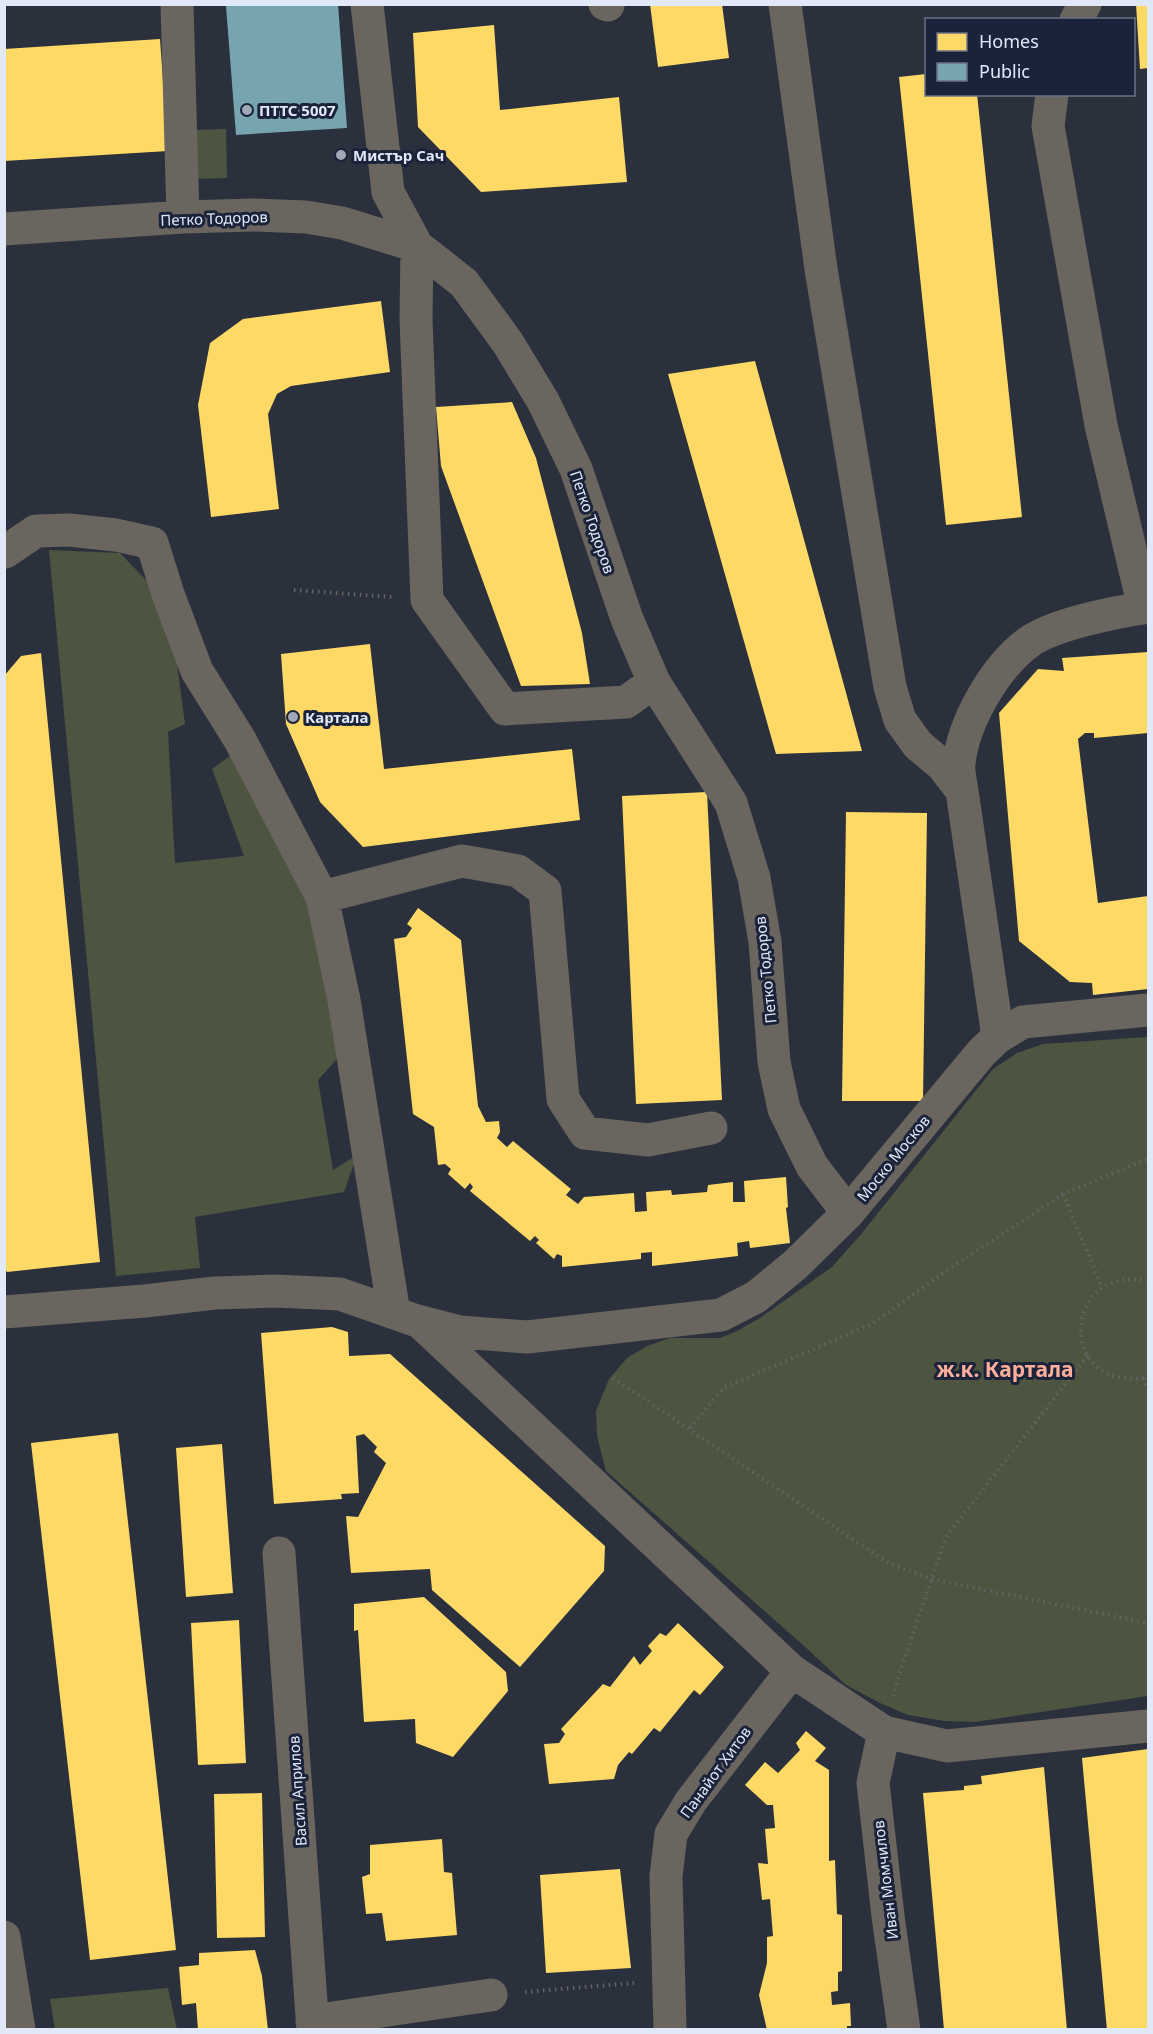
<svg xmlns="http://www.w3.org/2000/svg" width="1153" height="2034" font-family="'Noto Sans',sans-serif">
	<rect width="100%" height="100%" fill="#2b303d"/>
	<path fill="#4d5440" d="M226 129 227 178 195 179 194 130Z
		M49 550 120 553 169 604 185 724 168 732 175 863 244 856 212 769 231 755 313 908 349 1046 318 1080 333 1170 357 1155 344 1192 195 1217 200 1268 116 1276Z
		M1148 1037V1696L975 1722 945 1721 908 1715 880 1703 846 1685 803 1645 606 1471 597 1436 596 1411 609 1379 627 1358 647 1346 670 1338H720L737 1331 760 1318 832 1267 862 1233 993 1069 1017 1053 1043 1044Z
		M168 1988 177 2029H55L50 1999Z"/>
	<path fill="#ffd966" d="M650 4H722L729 58 658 67Z
		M1136 4H1148V68L1140 69Z
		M494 25 500 110 619 97 627 182 481 192 418 127 413 33Z
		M160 39 168 151 4 161V49Z
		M926 74V94H977L1022 517 946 525 899 77Z
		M381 301 390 372 291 386 277 394 268 414 279 509 211 517 198 405 210 343 243 319Z
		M755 361 862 751 776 754 668 374Z
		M512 402 536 458 582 633 590 684 521 686 441 466 436 407Z
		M370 644 384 769 572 749 580 820 363 847 320 802 286 724 281 654Z
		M1148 652V733L1094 738V733H1085L1078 739 1098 903 1148 896V989L1093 995 1092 983 1070 982 1019 941 999 713 1038 669 1064 671 1062 658Z
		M41 653 100 1262 7 1272 4 1267V676L21 656Z
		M707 792 722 1100 636 1104 622 796Z
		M846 812 927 813 923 1101H842Z
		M418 908 461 940 478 1106 486 1122 499 1121 500 1132 497 1138 507 1147 513 1141 571 1189 566 1195 578 1204 584 1197 634 1193 635 1212 647 1211 646 1192 671 1190 672 1195 707 1192 708 1185 733 1182V1202H745L744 1181 786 1177 788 1207 786 1208 790 1243 750 1248 749 1241 737 1243 738 1256 652 1266V1252L641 1253V1259L562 1267V1256L557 1254 554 1259 536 1243 539 1240 535 1236 530 1241 470 1191 473 1187 470 1183 465 1189 448 1174 451 1169 445 1164 438 1165 434 1127 413 1114 394 939 406 937 412 928 407 924Z
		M332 1327 348 1332 349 1356 390 1354 605 1546 604 1571 520 1667 432 1590 430 1569 351 1573 346 1516 358 1517 386 1463 374 1452 377 1447 364 1434 356 1436 359 1493 341 1494 342 1499 274 1504 261 1333Z
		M118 1433 176 1950 90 1960 31 1443Z
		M222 1444 233 1593 186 1597 176 1448Z
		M424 1597 506 1672 508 1691 453 1757 416 1743 415 1719 364 1722 358 1630 354 1631V1604Z
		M239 1620 246 1763 198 1765 191 1623Z
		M678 1623 724 1667 700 1695 694 1690 660 1732 654 1728 632 1754 629 1752 618 1765 614 1779 549 1784 544 1744 559 1743 565 1734 561 1729 603 1684 610 1687 634 1656 640 1665 652 1651 648 1646 660 1633 666 1636Z
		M806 1731 826 1748 815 1761 829 1770V1861L835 1860 837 1914 842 1915V1971L838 1972V1991L831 1992 832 2005 850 2003 851 2026H847V2030H767L759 1995 767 1963V1937L773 1936 770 1899 762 1900 758 1863 768 1864 765 1829 775 1828 773 1805H767L745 1785 765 1762 778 1773 800 1750 796 1743Z
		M1148 1749V2030H1107L1082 1758Z
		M1044 1767 1067 2030H944L923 1793 964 1790V1786L982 1784 981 1776Z
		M262 1793 265 1937 217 1938 214 1794Z
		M442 1839 444 1872 452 1873 457 1935 386 1941 382 1913 366 1914 362 1877 370 1874V1845Z
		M620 1869 631 1968 546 1973 540 1875Z
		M255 1950 262 1976 268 2030H198L196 2003 182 2005 179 1967 199 1965V1953Z"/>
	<path fill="#76a5af" d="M244 4H338L347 128 236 135 226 6Z"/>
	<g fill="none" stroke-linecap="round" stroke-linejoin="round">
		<path stroke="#666462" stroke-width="4" stroke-dasharray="1.5 4.5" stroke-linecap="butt" d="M294 590 392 597
			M1063 1194 1102 1287
			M1148 1281C1071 1265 1060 1364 1117 1377 1128 1379 1138 1380 1148 1376
			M613 1378 888 1563 931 1579 1148 1623
			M1143 1378 1148 1389
			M690 1428 723 1388 872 1324 943 1273 1063 1194 1148 1159
			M893 1696 902 1666 946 1537 1088 1355
			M525 1992 634 1983"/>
		<path stroke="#6a655e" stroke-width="33" d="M177 4 183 217
			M367 4 388 192 417 246 416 320 427 600 505 709 626 702 654 682
			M605 4 608 5
			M785 4 821 269 890 687 900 720 918 745 942 765 962 791 998 1037
			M1076 20 1085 4
			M1052 94 1048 126 1101 425 1144 608
			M4 229 183 217 253 215 306 217 342 223 417 246 464 283 508 343 543 401 576 469 627 619 654 682 731 803 754 878 765 942 774 1062 784 1109 812 1166 848 1213
			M5 552 36 531 69 530 116 535 152 543 168 594 197 671 240 740 322 897 344 1000 394 1313
			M962 791C961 783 958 773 959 764 963 722 995 667 1029 642 1054 624 1117 612 1148 607
			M322 897 462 861 518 871 545 891 563 1099 585 1133 648 1140 711 1128
			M4 1312 145 1301 215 1293 276 1291 340 1294 417 1321 460 1332 527 1337 721 1315 756 1297 795 1265 848 1213 982 1052 998 1037 1023 1022 1148 1010
			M421 1323 792 1671 884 1732 947 1746 1148 1726
			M279 1553 313 2030
			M884 1732 873 1783 888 1916 904 2030
			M4 1937 19 2030
			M312 2021 491 1995
			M670 2030 666 1876 671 1834 691 1801 792 1671"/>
	</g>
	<g fill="#a1a8b7" stroke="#1a2339" stroke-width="2">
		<circle cx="247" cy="110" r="6"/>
		<circle cx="341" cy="155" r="6"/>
		<circle cx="293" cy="717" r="6"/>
	</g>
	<g text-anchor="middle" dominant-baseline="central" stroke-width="6" stroke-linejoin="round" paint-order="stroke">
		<g font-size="15" font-weight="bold" fill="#e1e8f8" stroke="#1a2339" text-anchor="start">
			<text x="259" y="110">ПТТС 5007</text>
			<text x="353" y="155">Мистър Сач</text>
			<text x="305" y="717">Картала</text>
		</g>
		<g font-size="15" fill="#e1e8f8" stroke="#1a2339">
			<text transform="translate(214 218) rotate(-2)">Петко Тодоров</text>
			<text transform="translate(593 522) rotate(71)">Петко Тодоров</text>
			<text transform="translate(765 970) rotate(-96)">Петко Тодоров</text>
			<text transform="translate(893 1158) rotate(-51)">Моско Москов</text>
			<text transform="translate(715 1772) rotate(-54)">Панайот Хитов</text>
			<text transform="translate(297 1791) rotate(-94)">Васил Априлов</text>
			<text transform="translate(885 1880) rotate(-97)">Иван Момчилов</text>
		</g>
		<g font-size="21" font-weight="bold" fill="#feae99" stroke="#1a2339">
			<text x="1005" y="1369">ж.к. Картала</text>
		</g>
	</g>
	<rect width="1153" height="2034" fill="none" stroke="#e1e8f8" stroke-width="12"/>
	<rect x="925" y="18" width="210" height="78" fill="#1a2339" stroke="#6a7285" stroke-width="1.5"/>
	<rect x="937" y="33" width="30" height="18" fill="#ffd966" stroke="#6a7285" stroke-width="1.5"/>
	<text x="979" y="48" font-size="18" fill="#e1e8f8">Homes</text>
	<rect x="937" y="63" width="30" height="18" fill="#76a5af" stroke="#6a7285" stroke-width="1.5"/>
	<text x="979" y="78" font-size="18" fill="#e1e8f8">Public</text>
</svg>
